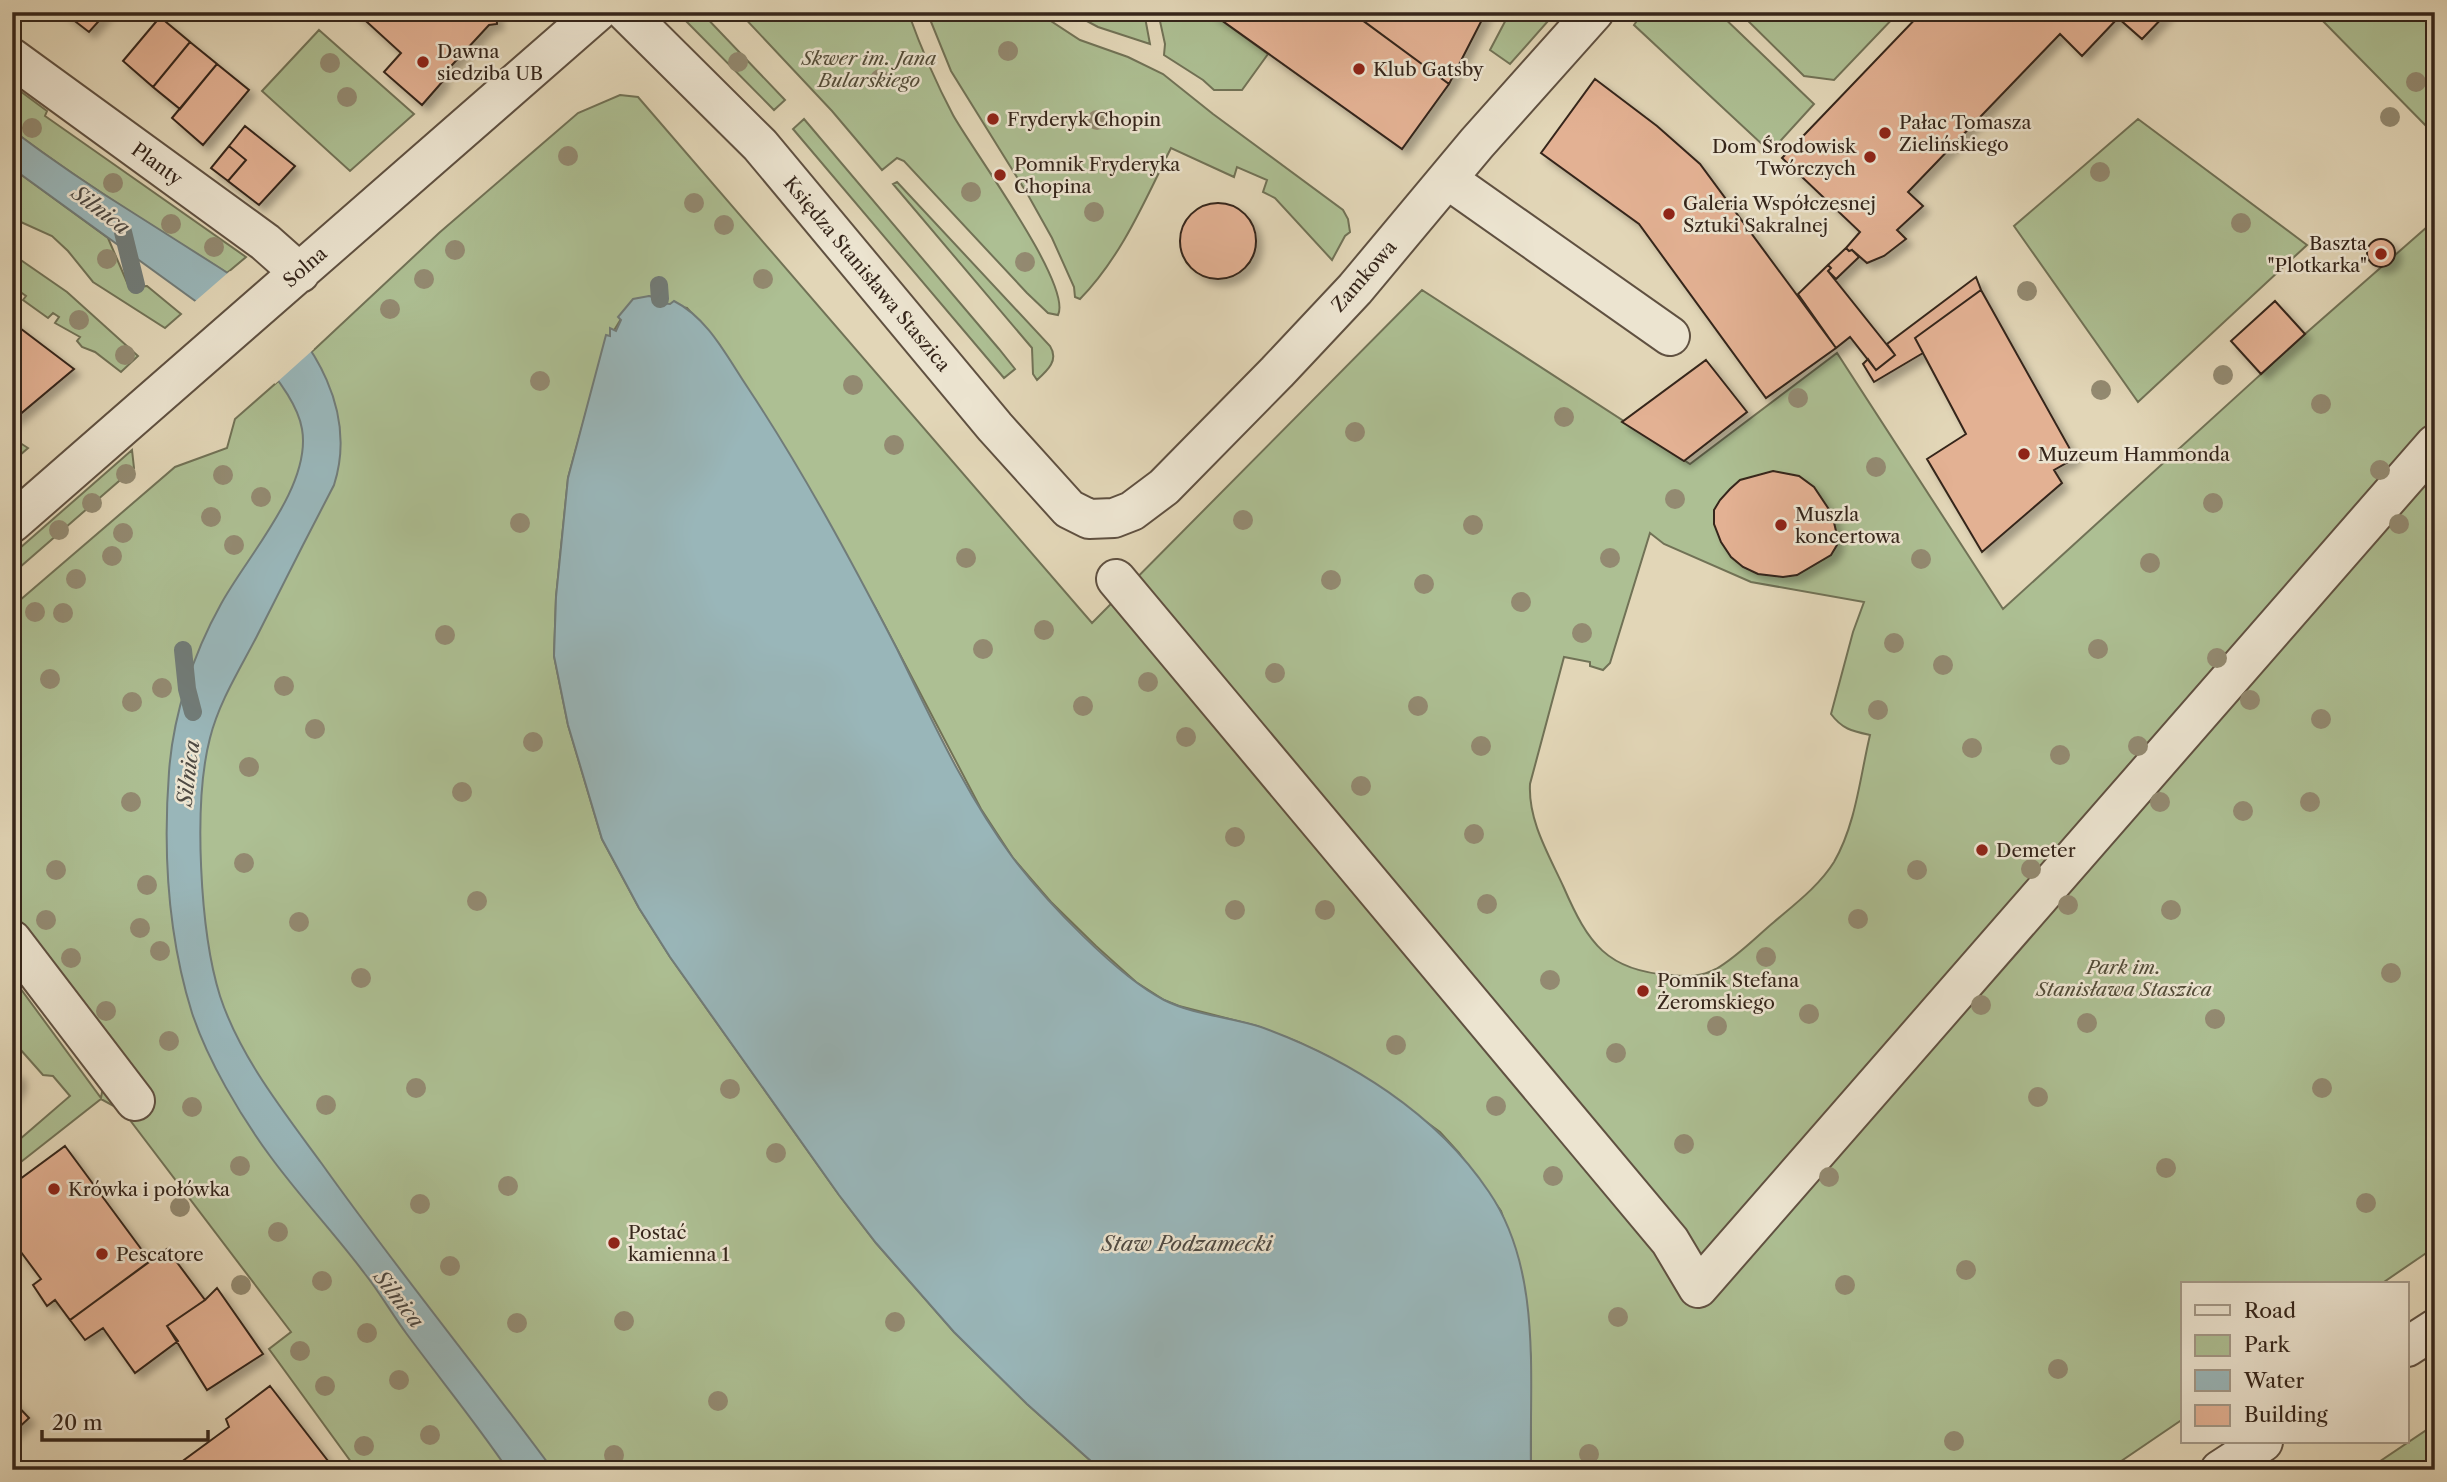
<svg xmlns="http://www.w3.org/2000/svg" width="2447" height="1482" font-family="'Libre Caslon Text',serif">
	<defs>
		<filter id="shadow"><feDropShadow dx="6" dy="6" stdDeviation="3.5" flood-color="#0004"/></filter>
	</defs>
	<rect width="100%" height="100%" fill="#e2d6b7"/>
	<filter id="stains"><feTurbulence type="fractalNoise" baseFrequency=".00286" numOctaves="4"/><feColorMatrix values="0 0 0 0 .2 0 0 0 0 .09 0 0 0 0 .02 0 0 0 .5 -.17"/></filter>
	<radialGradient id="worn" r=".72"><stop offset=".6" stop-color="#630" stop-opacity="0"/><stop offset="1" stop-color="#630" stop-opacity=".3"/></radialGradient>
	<path fill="#adbf93" stroke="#717256" stroke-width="2" fill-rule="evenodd" d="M677 12H701L785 100 774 110Z
		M739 12H908C921 48 935 81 953 115 971 148 1073 285 1058 315L1048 313 1027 293 904 161 897 158 882 170 832 111Z
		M927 12H1037L1080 40 1128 57 1163 74 1213 114 1343 210 1348 219 1350 232 1345 236 1332 260 1275 198 1263 192 1267 180 1237 167 1234 177 1171 148C1145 200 1122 256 1080 299L1075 297 1074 287 1052 238 1028 195 951 71Z
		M1070 12H1144L1150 44 1098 27Z
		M1158 12H1210L1268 54 1242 90H1214L1203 80 1164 55 1165 44Z
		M1510 12H1556L1510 64 1490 50Z
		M1643 12H1718L1814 104 1774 148 1768 142 1765 147 1634 25Z
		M1739 12H1899L1834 80 1804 76Z
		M2314 12H2435V135Z
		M319 30 414 114 350 171 262 91Z
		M12 85 47 111 45 116 246 257 227 273C154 227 81 182 12 130Z
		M620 95 638 97 1092 623 1422 290 1690 464 1837 353 2003 609 2305 334 2435 220V1247L2381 1284H2183V1419L2108 1470H1531V1358L1518 1262 1501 1211 1459 1153 1440 1132 1381 1089 1329 1057 1298 1042 1257 1026 1179 1006 1164 1000 1136 982 1096 946 1051 902 1013 858 981 809 875 607 719 344 687 308 660 303 659 299 649 296 621 319 610 337 607 336 568 478 556 597 554 656 568 725 602 839 639 908 670 957 839 1195 876 1243 954 1332 1027 1404 1101 1470H357L269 1349 291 1332 123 1111 101 1099 12 1169V1146L70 1096 53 1076 43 1075 12 1040V977L101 1098 111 1041 12 913V607L175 467 227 448 235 419 316 348 439 233 578 113ZM1650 533 1664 544 1751 582 1864 602 1853 632 1831 714C1842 729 1852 731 1870 735 1860 777 1856 824 1834 862 1819 886 1795 904 1774 922 1756 937 1737 957 1716 969 1701 977 1687 977 1670 975 1607 971 1588 943 1564 888 1549 855 1528 821 1530 784L1564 657 1590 662V666L1603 670 1610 663Z
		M804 119 999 349 1015 369 1004 378 793 129Z
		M2138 119 2307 245 2138 402 2014 226Z
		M12 168 108 238 129 287 147 286 181 314 165 328 93 282 68 251 52 236 12 218Z
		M897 182 1050 346C1059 360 1048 370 1037 380L1033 374 1032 348 893 184Z
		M12 254 67 292 138 356 121 372 95 352 82 347 77 341 80 337 55 323 59 317 53 313 48 318 23 300 26 296 12 286Z
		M14 439 28 448 12 462V440Z
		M132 450 134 468 12 574V555Z
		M2431 1427 2435 1445V1470H2367Z"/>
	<path fill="#99b6b9" stroke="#717c79" stroke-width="2" d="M12 130C52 160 93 188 135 214 163 232 192 250 220 268 233 277 248 285 260 295 316 340 357 413 334 485 308 535 282 586 257 636 240 669 219 702 210 738 193 803 200 932 220 996 240 1057 284 1112 322 1164 396 1268 477 1367 553 1470H508C476 1423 440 1379 406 1333 392 1314 380 1293 365 1274 335 1234 300 1197 270 1156 240 1115 208 1061 192 1013 168 936 163 852 169 772 173 715 193 654 221 604 247 556 312 486 302 429 296 393 253 349 227 324L12 168Z
		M649 296 660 299V303L670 304 674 301C708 318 727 357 748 388 803 471 851 560 897 649 932 720 966 795 1013 858 1046 901 1117 976 1164 1000 1194 1015 1230 1017 1261 1027 1349 1059 1436 1113 1489 1192 1543 1271 1529 1379 1531 1470H1101L1027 1404 954 1332 876 1243 839 1195 670 957 639 908 602 839 568 725 554 656 556 597 568 478 606 335 610 336V328L616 331 621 320 618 317 633 299Z"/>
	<path fill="#e2d6b7" d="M230 271 261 291 293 320 314 349 275 384 256 357 225 327 192 304Z"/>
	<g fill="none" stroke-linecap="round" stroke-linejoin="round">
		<path stroke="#717c79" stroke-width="18" d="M123 232 136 285
			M659 285 660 299
			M183 650 187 689 193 712"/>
	</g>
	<path fill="#e3b193" stroke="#35251a" stroke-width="2" filter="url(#shadow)" d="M63 12H107L89 32Z
		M356 12H496L497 24 489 25 440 78 443 81 422 105 384 72 401 53Z
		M1210 12H1351L1449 84 1402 149Z
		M1370 12H1486L1449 84 1365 22Z
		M1922 12H2168L2142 39 2118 18 2082 56 2060 34 1908 192 1923 206 1897 230 1906 239 1884 256 1867 263 1852 250 1849 251 1846 248 1860 232 1782 158Z
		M160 17 190 42 153 87 123 61Z
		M190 42 217 64 180 109 153 87Z
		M217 64 249 90 203 145 172 118Z
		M1595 79 1657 126 1700 164 1836 348 1766 398 1639 224 1541 153Z
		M245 126 295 166 259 205 228 181 246 160 229 146Z
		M229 146 246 160 228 181 211 168Z
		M1180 241a38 38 0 1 1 76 0a38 38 0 1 1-76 0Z
		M2367 253a14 14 0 1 1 28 0a14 14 0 1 1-28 0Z
		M1846 248 1849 251 1852 250 1859 257 1836 279 1828 271 1831 268 1828 265Z
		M1828 265 1831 268 1828 271 1895 355 1876 370 1850 337 1836 348 1798 294Z
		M1976 277 1981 290 1915 338 1923 353 1874 382 1863 364 1868 359 1876 370 1895 355 1887 344Z
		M1981 290 2075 458 2054 470 2062 483 1982 552 1927 459 1966 434 1915 338Z
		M2275 301 2305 334 2261 374 2231 341Z
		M12 322 74 369 12 421Z
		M1706 360 1747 412 1684 461 1622 422Z
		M1773 471 1799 476 1814 487 1832 514 1836 531 1837 545 1831 555 1797 575 1783 577 1758 574 1743 567 1731 557 1721 542 1714 524V510L1720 500 1730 489 1740 480Z
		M12 1071 19 1074 20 1083 12 1099Z
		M65 1146 150 1261 70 1320 55 1300 47 1306 33 1285 41 1279 15 1244 12 1246V1185Z
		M167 1249 205 1300 167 1326 178 1341 135 1373 103 1328 85 1340 70 1320Z
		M217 1288 263 1354 207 1390 167 1326 205 1300Z
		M270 1386 335 1470H191L184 1460 229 1427 226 1419Z
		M12 1400 29 1418 12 1434Z"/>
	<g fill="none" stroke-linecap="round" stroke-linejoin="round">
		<defs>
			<path id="minor" d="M626 12 760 145 995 427 1069 509 1089 519 1114 518 1132 511 1164 487 1277 372 1355 289 1477 143 1594 12
				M12 58 265 242 300 273
				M1447 179 1670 336
				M12 523 597 12
				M1116 579 1670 1241 1698 1288 2435 444
				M12 940 135 1101
				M2407 1347 2435 1329
				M2220 1470 2263 1442"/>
		</defs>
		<use href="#minor" stroke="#605141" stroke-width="42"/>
		<use href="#minor" stroke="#ece4d0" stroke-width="38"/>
	</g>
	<g fill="#938a71">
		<circle cx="1008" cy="51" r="10"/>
		<circle cx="738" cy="62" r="10"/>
		<circle cx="330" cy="63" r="10"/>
		<circle cx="880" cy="79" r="10"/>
		<circle cx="2416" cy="82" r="10"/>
		<circle cx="347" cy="97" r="10"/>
		<circle cx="2390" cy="117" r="10"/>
		<circle cx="1097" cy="120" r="10"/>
		<circle cx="32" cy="128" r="10"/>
		<circle cx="568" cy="156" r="10"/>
		<circle cx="2100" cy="172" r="10"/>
		<circle cx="113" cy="183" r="10"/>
		<circle cx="971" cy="192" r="10"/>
		<circle cx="694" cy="203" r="10"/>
		<circle cx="1094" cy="212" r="10"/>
		<circle cx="2241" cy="223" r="10"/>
		<circle cx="171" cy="224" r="10"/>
		<circle cx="724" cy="225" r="10"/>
		<circle cx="214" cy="247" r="10"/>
		<circle cx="455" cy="250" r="10"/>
		<circle cx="107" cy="259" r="10"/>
		<circle cx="1025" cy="262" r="10"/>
		<circle cx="424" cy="279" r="10"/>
		<circle cx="763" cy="279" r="10"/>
		<circle cx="2027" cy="291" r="10"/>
		<circle cx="390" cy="309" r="10"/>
		<circle cx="79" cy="320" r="10"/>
		<circle cx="125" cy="355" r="10"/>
		<circle cx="2223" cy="375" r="10"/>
		<circle cx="540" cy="381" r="10"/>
		<circle cx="853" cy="385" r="10"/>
		<circle cx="2101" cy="390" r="10"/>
		<circle cx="1798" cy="398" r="10"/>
		<circle cx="2321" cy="404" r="10"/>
		<circle cx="1564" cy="417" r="10"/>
		<circle cx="1355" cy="432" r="10"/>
		<circle cx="894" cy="445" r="10"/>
		<circle cx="1876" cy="467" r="10"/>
		<circle cx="2380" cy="470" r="10"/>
		<circle cx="126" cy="474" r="10"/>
		<circle cx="223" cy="475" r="10"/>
		<circle cx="261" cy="497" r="10"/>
		<circle cx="1675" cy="499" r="10"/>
		<circle cx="92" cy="503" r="10"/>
		<circle cx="2213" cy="503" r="10"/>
		<circle cx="211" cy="517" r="10"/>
		<circle cx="1243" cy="520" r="10"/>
		<circle cx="520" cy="523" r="10"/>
		<circle cx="2399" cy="524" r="10"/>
		<circle cx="1473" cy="525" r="10"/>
		<circle cx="59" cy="530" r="10"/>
		<circle cx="123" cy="533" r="10"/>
		<circle cx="234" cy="545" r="10"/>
		<circle cx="112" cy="556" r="10"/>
		<circle cx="966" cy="558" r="10"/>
		<circle cx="1610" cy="558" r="10"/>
		<circle cx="1921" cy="559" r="10"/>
		<circle cx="2150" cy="563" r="10"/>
		<circle cx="76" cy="579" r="10"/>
		<circle cx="1331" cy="580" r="10"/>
		<circle cx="1424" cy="584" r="10"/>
		<circle cx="1521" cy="602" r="10"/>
		<circle cx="35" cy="612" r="10"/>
		<circle cx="63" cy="613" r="10"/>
		<circle cx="1044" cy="630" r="10"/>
		<circle cx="1582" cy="633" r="10"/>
		<circle cx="445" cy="635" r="10"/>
		<circle cx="1894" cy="643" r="10"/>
		<circle cx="983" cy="649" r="10"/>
		<circle cx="2098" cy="649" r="10"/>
		<circle cx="2217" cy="658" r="10"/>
		<circle cx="1943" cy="665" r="10"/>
		<circle cx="1275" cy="673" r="10"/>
		<circle cx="50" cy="679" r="10"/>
		<circle cx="1148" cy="682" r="10"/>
		<circle cx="284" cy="686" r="10"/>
		<circle cx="162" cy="688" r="10"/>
		<circle cx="2250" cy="700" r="10"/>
		<circle cx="132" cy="702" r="10"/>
		<circle cx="1083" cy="706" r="10"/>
		<circle cx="1418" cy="706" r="10"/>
		<circle cx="1878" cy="710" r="10"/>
		<circle cx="2321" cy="719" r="10"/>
		<circle cx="315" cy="729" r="10"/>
		<circle cx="1186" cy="737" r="10"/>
		<circle cx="533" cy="742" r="10"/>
		<circle cx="1481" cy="746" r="10"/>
		<circle cx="2138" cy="746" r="10"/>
		<circle cx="1972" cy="748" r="10"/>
		<circle cx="2060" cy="755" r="10"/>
		<circle cx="249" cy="767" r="10"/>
		<circle cx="1361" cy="786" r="10"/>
		<circle cx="462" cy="792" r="10"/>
		<circle cx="131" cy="802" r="10"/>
		<circle cx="2160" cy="802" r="10"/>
		<circle cx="2310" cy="802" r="10"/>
		<circle cx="2243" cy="811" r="10"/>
		<circle cx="1474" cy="834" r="10"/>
		<circle cx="1235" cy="837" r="10"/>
		<circle cx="244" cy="863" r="10"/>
		<circle cx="2031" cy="869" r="10"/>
		<circle cx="56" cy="870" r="10"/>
		<circle cx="1917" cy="870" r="10"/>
		<circle cx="147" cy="885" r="10"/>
		<circle cx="477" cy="901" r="10"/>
		<circle cx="1487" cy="904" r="10"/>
		<circle cx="2068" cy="905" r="10"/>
		<circle cx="1235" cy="910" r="10"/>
		<circle cx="1325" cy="910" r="10"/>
		<circle cx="2171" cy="910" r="10"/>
		<circle cx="1858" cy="919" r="10"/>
		<circle cx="46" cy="920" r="10"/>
		<circle cx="299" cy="922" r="10"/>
		<circle cx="140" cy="928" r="10"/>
		<circle cx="160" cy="951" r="10"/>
		<circle cx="1766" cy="957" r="10"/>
		<circle cx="71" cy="958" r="10"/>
		<circle cx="2391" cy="973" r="10"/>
		<circle cx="361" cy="978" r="10"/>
		<circle cx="1550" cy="980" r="10"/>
		<circle cx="1981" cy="1005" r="10"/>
		<circle cx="106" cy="1011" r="10"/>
		<circle cx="1809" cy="1014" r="10"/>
		<circle cx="2215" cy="1019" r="10"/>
		<circle cx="2087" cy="1023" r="10"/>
		<circle cx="1717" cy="1026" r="10"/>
		<circle cx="169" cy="1041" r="10"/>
		<circle cx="1396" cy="1045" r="10"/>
		<circle cx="1616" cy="1053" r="10"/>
		<circle cx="416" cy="1088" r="10"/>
		<circle cx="2322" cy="1088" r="10"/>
		<circle cx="730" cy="1089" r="10"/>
		<circle cx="2038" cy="1097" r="10"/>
		<circle cx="326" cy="1105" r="10"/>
		<circle cx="1496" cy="1106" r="10"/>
		<circle cx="192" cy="1107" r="10"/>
		<circle cx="1684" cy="1144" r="10"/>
		<circle cx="776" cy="1153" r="10"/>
		<circle cx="240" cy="1166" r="10"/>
		<circle cx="2166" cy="1168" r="10"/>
		<circle cx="1553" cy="1176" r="10"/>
		<circle cx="1829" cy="1177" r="10"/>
		<circle cx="508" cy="1186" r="10"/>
		<circle cx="2366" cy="1203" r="10"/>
		<circle cx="420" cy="1204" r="10"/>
		<circle cx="180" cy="1207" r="10"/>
		<circle cx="278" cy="1232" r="10"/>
		<circle cx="450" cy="1266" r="10"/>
		<circle cx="1966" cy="1270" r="10"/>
		<circle cx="322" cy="1281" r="10"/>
		<circle cx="241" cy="1285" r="10"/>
		<circle cx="1845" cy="1285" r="10"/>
		<circle cx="1618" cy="1317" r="10"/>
		<circle cx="624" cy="1321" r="10"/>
		<circle cx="895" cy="1322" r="10"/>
		<circle cx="517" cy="1323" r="10"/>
		<circle cx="367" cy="1333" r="10"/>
		<circle cx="300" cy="1351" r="10"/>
		<circle cx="2058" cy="1369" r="10"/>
		<circle cx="399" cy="1380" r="10"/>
		<circle cx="325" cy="1386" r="10"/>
		<circle cx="718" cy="1401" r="10"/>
		<circle cx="430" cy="1435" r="10"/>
		<circle cx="1954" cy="1441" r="10"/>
		<circle cx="364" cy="1446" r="10"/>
		<circle cx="1589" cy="1454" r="10"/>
		<circle cx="614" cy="1455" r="10"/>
	</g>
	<g fill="#8f2418" stroke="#ece4d0" stroke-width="2.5">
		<circle cx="423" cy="62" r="7"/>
		<circle cx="1359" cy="69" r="7"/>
		<circle cx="993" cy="119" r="7"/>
		<circle cx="1885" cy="133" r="7"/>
		<circle cx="1870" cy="157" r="7"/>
		<circle cx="1000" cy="175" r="7"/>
		<circle cx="1669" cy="214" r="7"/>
		<circle cx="2381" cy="254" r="7"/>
		<circle cx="2024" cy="454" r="7"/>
		<circle cx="1781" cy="525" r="7"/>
		<circle cx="1982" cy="850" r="7"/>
		<circle cx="1643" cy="991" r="7"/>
		<circle cx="54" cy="1189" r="7"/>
		<circle cx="614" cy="1243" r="7"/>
		<circle cx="102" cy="1254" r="7"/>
	</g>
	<g text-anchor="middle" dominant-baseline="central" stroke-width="5" stroke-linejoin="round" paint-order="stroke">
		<g font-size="19" fill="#35251a" stroke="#ece4d0" text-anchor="start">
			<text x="437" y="51">Dawna<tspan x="437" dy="22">siedziba UB</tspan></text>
			<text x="1373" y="69">Klub Gatsby</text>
			<text x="1007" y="119">Fryderyk Chopin</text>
			<text x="1899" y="122">Pałac Tomasza<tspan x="1899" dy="22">Zielińskiego</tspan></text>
			<text x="1856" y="146" text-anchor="end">Dom Środowisk<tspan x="1856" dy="22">Twórczych</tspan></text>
			<text x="1014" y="164">Pomnik Fryderyka<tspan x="1014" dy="22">Chopina</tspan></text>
			<text x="1683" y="203">Galeria Współczesnej<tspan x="1683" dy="22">Sztuki Sakralnej</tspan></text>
			<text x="2367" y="243" text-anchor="end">Baszta<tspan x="2367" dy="22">"Plotkarka"</tspan></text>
			<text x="2038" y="454">Muzeum Hammonda</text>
			<text x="1795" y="514">Muszla<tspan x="1795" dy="22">koncertowa</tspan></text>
			<text x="1996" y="850">Demeter</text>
			<text x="1657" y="980">Pomnik Stefana<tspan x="1657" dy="22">Żeromskiego</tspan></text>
			<text x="68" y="1189">Krówka i połówka</text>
			<text x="628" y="1232">Postać<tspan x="628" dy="22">kamienna 1</tspan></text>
			<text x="116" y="1254">Pescatore</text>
		</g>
		<g font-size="19" font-style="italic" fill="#534c38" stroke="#ece4d0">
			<text x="869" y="58">Skwer im. Jana<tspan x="869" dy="22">Bularskiego</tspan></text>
			<text x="2124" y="967">Park im.<tspan x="2124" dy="22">Stanisława Staszica</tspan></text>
		</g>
		<g font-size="19" fill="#35251a" stroke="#ece4d0">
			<text transform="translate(157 164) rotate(36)">Planty</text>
			<text transform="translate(305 267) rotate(-41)">Solna</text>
			<text transform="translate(867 274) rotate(50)">Księdza Stanisława Staszica</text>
			<text transform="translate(1364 276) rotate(-49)">Zamkowa</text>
		</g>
		<g font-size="21" font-style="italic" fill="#4e4942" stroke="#ece4d0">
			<text transform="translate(101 210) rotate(37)">Silnica</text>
			<text transform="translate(188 773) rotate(-83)">Silnica</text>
			<text x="1187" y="1243">Staw Podzamecki</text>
			<text transform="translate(399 1299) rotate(52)">Silnica</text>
		</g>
	</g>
	<rect width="2447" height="1482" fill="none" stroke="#e2d6b7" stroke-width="42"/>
	<rect x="14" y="14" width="2419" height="1454" fill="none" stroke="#35251a" stroke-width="3.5"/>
	<rect x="21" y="21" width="2405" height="1440" fill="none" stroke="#35251a" stroke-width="2"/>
	<rect x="2181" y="1282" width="228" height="161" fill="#ece4d0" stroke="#a39887" stroke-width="2"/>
	<rect x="2195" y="1305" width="35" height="10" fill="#ece4d0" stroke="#a39887" stroke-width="2"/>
	<text x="2244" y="1318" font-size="21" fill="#35251a">Road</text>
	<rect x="2195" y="1335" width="35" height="21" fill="#adbf93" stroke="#a39887" stroke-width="2"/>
	<text x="2244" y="1352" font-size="21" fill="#35251a">Park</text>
	<rect x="2195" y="1370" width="35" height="21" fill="#99b6b9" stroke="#a39887" stroke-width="2"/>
	<text x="2244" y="1388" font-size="21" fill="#35251a">Water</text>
	<rect x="2195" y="1405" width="35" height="21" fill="#e3b193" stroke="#a39887" stroke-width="2"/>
	<text x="2244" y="1422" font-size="21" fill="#35251a">Building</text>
	<path d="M42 1430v10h166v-10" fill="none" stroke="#35251a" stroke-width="3.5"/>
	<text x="52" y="1430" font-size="21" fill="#35251a" stroke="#ece4d0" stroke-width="5" paint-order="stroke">20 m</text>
	<rect width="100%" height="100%" filter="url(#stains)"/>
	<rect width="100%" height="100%" fill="url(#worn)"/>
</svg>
